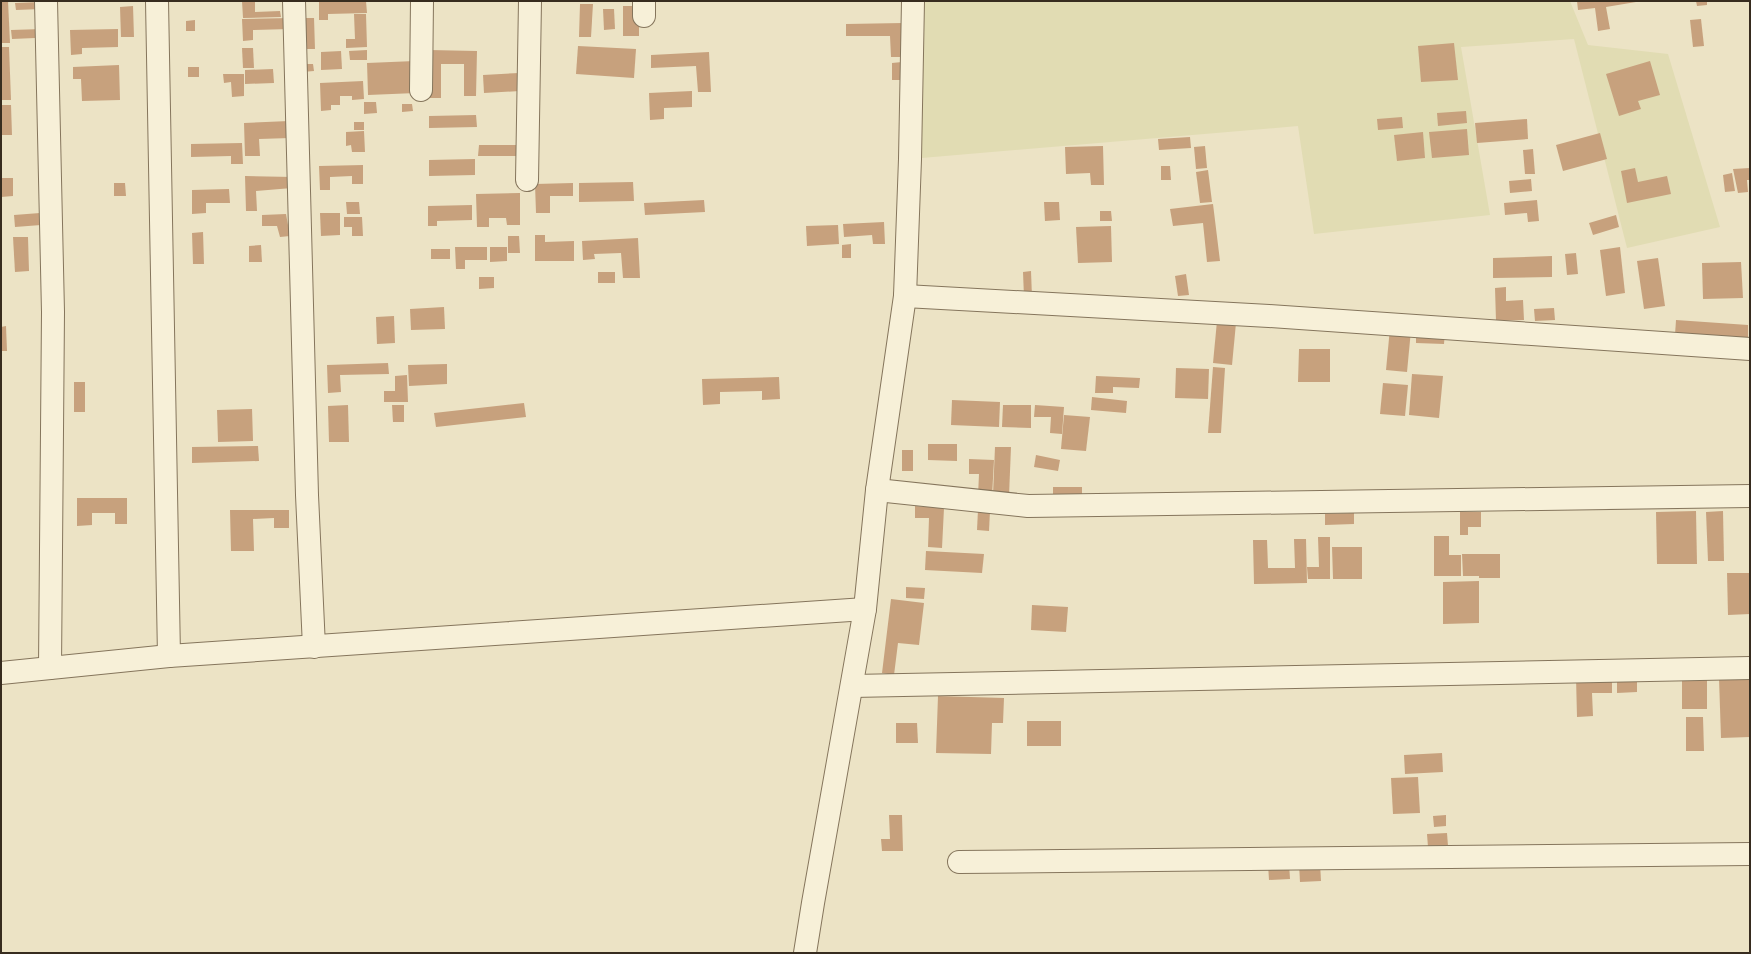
<svg xmlns="http://www.w3.org/2000/svg" width="1751" height="954" font-family="'Roboto Serif',serif">
<rect width="100%" height="100%" fill="#ece3c5"/>
<polygon fill="#e1dcb3" points="913,1 1570,1 1588,45 1668,54 1720,227 1627,248 1574,39 1461,47 1490,215 1314,234 1298,126 910,159"/>
<g fill="#c7a17d">
<polygon points="1,1 8,1 10,43 1,43"/>
<polygon points="242,1 255,1 255,12 280,11 281,17 243,18"/>
<polygon points="319,1 366,1 367,13 328,14 328,20 319,20"/>
<polygon points="1577,1 1636,1 1636,2 1606,7 1610,29 1598,31 1595,8 1578,10"/>
<polygon points="1696,1 1707,1 1707,5 1697,6"/>
<polygon points="41,2 41,9 16,10 15,3"/>
<polygon points="580,4 593,4 591,37 579,37"/>
<polygon points="133,6 134,37 121,37 120,7"/>
<rect x="623" y="6" width="16" height="30"/>
<polygon points="603,9 614,9 615,29 604,30"/>
<polygon points="354,14 366,14 367,47 346,48 346,39 355,39"/>
<polygon points="290,18 290,29 253,30 253,40 243,41 242,19"/>
<polygon points="301,18 314,18 315,49 302,49"/>
<polygon points="1701,19 1704,46 1693,47 1690,20"/>
<polygon points="195,20 195,31 186,31 186,21"/>
<polygon points="903,23 903,57 891,57 890,36 846,36 846,24"/>
<polygon points="42,29 43,47 35,47 35,38 12,39 11,30"/>
<polygon points="118,29 118,47 82,48 82,54 71,55 70,30"/>
<polygon points="1454,43 1458,80 1421,82 1418,46"/>
<polygon points="578,46 636,49 634,78 576,74"/>
<polygon points="1,47 9,47 11,100 1,100"/>
<polygon points="242,48 253,48 254,68 243,68"/>
<polygon points="367,50 367,60 350,60 349,51"/>
<polygon points="429,50 477,51 476,96 464,96 464,64 441,64 441,98 428,98"/>
<polygon points="341,51 342,69 321,70 321,52"/>
<polygon points="709,52 711,92 698,92 696,66 651,68 651,55"/>
<polygon points="415,61 416,93 368,95 367,63"/>
<polygon points="1650,61 1660,95 1638,101 1641,109 1619,116 1606,74"/>
<polygon points="902,62 902,80 892,80 892,63"/>
<polygon points="302,64 313,64 314,71 302,72"/>
<polygon points="119,65 120,100 82,101 81,79 73,79 73,67"/>
<rect x="188" y="67" width="11" height="10"/>
<polygon points="273,69 274,83 245,84 245,70"/>
<polygon points="519,73 520,91 484,93 483,75"/>
<polygon points="223,74 244,74 244,96 232,97 231,82 224,83"/>
<polygon points="363,81 364,99 352,100 352,96 340,96 340,105 331,105 331,110 321,111 320,83"/>
<polygon points="692,91 692,107 664,108 664,119 650,120 649,93"/>
<polygon points="364,102 376,102 377,113 364,114"/>
<polygon points="402,104 412,104 413,111 402,112"/>
<polygon points="1,105 11,105 12,135 1,135"/>
<polygon points="1466,111 1467,123 1438,126 1437,113"/>
<polygon points="476,115 477,127 429,128 429,116"/>
<polygon points="1402,117 1403,128 1378,130 1377,119"/>
<polygon points="1527,119 1528,139 1477,143 1475,123"/>
<polygon points="289,121 290,138 259,139 260,156 245,156 244,123"/>
<rect x="354" y="122" width="10" height="8"/>
<polygon points="1467,129 1469,155 1432,158 1429,132"/>
<polygon points="364,131 365,152 352,152 351,145 346,146 346,132"/>
<polygon points="1423,132 1425,158 1397,161 1394,135"/>
<polygon points="1600,133 1607,159 1563,171 1556,145"/>
<polygon points="1190,137 1191,148 1159,150 1158,139"/>
<polygon points="242,143 243,164 231,164 231,156 191,157 191,144"/>
<polygon points="479,145 519,145 520,156 478,156"/>
<polygon points="1103,146 1104,185 1091,185 1090,173 1066,174 1065,147"/>
<polygon points="1205,146 1207,168 1196,169 1194,147"/>
<polygon points="1533,149 1535,174 1525,174 1523,150"/>
<polygon points="475,159 475,175 429,176 429,160"/>
<polygon points="363,165 363,184 352,184 352,176 330,177 330,190 320,190 319,166"/>
<polygon points="1161,166 1170,166 1171,180 1161,180"/>
<polygon points="1635,168 1638,182 1667,176 1671,194 1627,203 1621,171"/>
<polygon points="1750,168 1750,180 1747,180 1748,192 1738,193 1733,169"/>
<polygon points="1208,170 1212,202 1200,203 1196,172"/>
<polygon points="1732,173 1735,191 1725,192 1723,175"/>
<polygon points="245,176 293,177 292,188 256,191 257,211 246,211"/>
<polygon points="1,178 13,178 13,196 1,197"/>
<polygon points="1531,179 1532,191 1510,193 1509,181"/>
<polygon points="633,182 634,201 579,202 579,183"/>
<polygon points="114,183 125,183 126,196 114,196"/>
<polygon points="573,183 573,196 550,196 550,213 536,213 535,184"/>
<polygon points="229,189 230,203 206,203 206,213 192,214 192,190"/>
<polygon points="520,193 520,225 507,225 506,218 489,218 489,227 477,227 476,194"/>
<polygon points="704,200 705,212 645,215 644,203"/>
<polygon points="1537,200 1539,221 1528,222 1527,213 1505,215 1504,203"/>
<polygon points="346,202 359,202 360,214 347,214"/>
<polygon points="1044,202 1059,202 1060,220 1045,221"/>
<polygon points="1213,204 1220,261 1207,262 1203,223 1173,226 1170,209"/>
<polygon points="472,205 472,220 437,221 437,226 428,226 428,206"/>
<polygon points="1100,211 1111,211 1112,221 1100,221"/>
<polygon points="40,213 41,225 15,227 14,215"/>
<polygon points="320,213 340,213 340,235 321,236"/>
<polygon points="286,214 290,236 280,237 277,226 262,226 262,215"/>
<polygon points="1616,215 1619,227 1593,235 1589,223"/>
<polygon points="344,217 362,217 363,236 352,236 352,227 344,227"/>
<polygon points="884,222 885,244 873,244 872,235 844,237 843,224"/>
<polygon points="838,225 839,244 807,246 806,226"/>
<polygon points="1111,226 1112,262 1078,263 1076,227"/>
<polygon points="203,232 204,264 193,264 192,233"/>
<polygon points="535,235 545,235 545,242 574,241 574,261 535,261"/>
<polygon points="508,236 519,236 520,253 508,253"/>
<polygon points="13,237 28,237 29,271 15,272"/>
<polygon points="638,238 640,278 623,278 621,253 594,254 595,259 583,260 582,241"/>
<polygon points="851,244 851,258 842,258 842,245"/>
<polygon points="261,245 262,262 249,262 249,246"/>
<polygon points="455,247 487,247 487,260 465,260 465,269 456,269"/>
<polygon points="490,247 507,247 507,261 490,262"/>
<polygon points="1620,247 1625,293 1606,296 1600,250"/>
<rect x="431" y="249" width="19" height="10"/>
<polygon points="1576,253 1578,274 1567,275 1565,254"/>
<polygon points="1552,256 1552,277 1493,278 1493,258"/>
<polygon points="1658,258 1665,306 1644,309 1637,261"/>
<polygon points="1741,262 1743,298 1703,299 1702,263"/>
<polygon points="1031,271 1032,297 1024,297 1023,272"/>
<rect x="598" y="272" width="17" height="11"/>
<polygon points="1186,274 1189,295 1178,296 1175,276"/>
<polygon points="479,277 494,277 494,288 479,289"/>
<polygon points="1506,287 1506,301 1523,300 1524,320 1496,321 1495,288"/>
<polygon points="444,307 445,329 411,330 410,309"/>
<polygon points="1554,308 1555,320 1535,321 1534,309"/>
<polygon points="394,316 395,343 377,344 376,317"/>
<polygon points="1676,320 1748,325 1748,340 1675,335"/>
<polygon points="1217,321 1236,323 1232,365 1213,363"/>
<polygon points="6,326 7,351 1,351 1,327"/>
<polygon points="1390,328 1411,330 1407,372 1386,370"/>
<polygon points="1416,330 1445,331 1444,344 1416,343"/>
<polygon points="1299,349 1330,349 1330,382 1298,382"/>
<polygon points="388,363 389,374 340,375 341,392 328,393 327,365"/>
<polygon points="447,364 447,384 409,386 408,365"/>
<polygon points="1213,367 1225,368 1221,433 1208,433"/>
<polygon points="1176,368 1209,369 1208,399 1175,398"/>
<polygon points="1412,374 1443,376 1439,418 1409,415"/>
<polygon points="407,375 408,402 384,402 384,391 395,391 395,376"/>
<polygon points="1096,376 1140,378 1139,388 1113,387 1113,393 1095,393"/>
<polygon points="779,377 780,399 762,400 762,391 720,392 720,404 703,405 702,379"/>
<rect x="74" y="382" width="11" height="30"/>
<polygon points="1383,383 1408,385 1405,416 1380,414"/>
<polygon points="1092,397 1127,401 1126,413 1091,410"/>
<polygon points="952,400 1000,402 999,427 951,425"/>
<polygon points="524,403 526,417 436,427 434,413"/>
<polygon points="348,405 349,442 329,442 328,406"/>
<polygon points="392,405 404,405 404,422 393,422"/>
<polygon points="1003,405 1031,405 1031,428 1002,427"/>
<polygon points="1035,405 1064,407 1062,434 1050,433 1051,417 1034,417"/>
<polygon points="252,409 253,441 218,442 217,410"/>
<polygon points="1064,415 1090,417 1086,451 1061,449"/>
<polygon points="928,444 957,444 957,461 928,460"/>
<polygon points="258,446 259,461 192,463 192,447"/>
<polygon points="995,447 1011,447 1009,496 993,495"/>
<rect x="902" y="450" width="11" height="21"/>
<polygon points="1036,455 1060,460 1058,471 1034,467"/>
<polygon points="969,459 994,460 992,496 978,496 979,474 969,474"/>
<rect x="1053" y="487" width="29" height="14"/>
<polygon points="77,498 127,498 127,524 115,524 115,513 92,513 92,525 77,526"/>
<polygon points="915,506 944,508 942,548 928,547 929,518 915,518"/>
<polygon points="230,510 289,510 289,528 274,528 274,518 253,519 254,551 231,551"/>
<polygon points="978,510 990,511 989,531 977,530"/>
<polygon points="1696,511 1697,564 1657,564 1656,512"/>
<polygon points="1723,511 1724,561 1708,561 1706,512"/>
<polygon points="1460,512 1481,512 1481,527 1468,527 1468,535 1460,535"/>
<polygon points="1354,513 1354,524 1325,525 1325,514"/>
<polygon points="1434,536 1449,536 1449,555 1461,555 1461,576 1434,576"/>
<polygon points="1318,537 1330,537 1330,579 1308,579 1307,567 1319,567"/>
<polygon points="1294,539 1306,539 1307,583 1254,584 1253,540 1267,540 1268,568 1295,568"/>
<polygon points="1332,547 1362,547 1362,579 1333,579"/>
<polygon points="926,551 984,554 982,573 925,570"/>
<polygon points="1462,554 1500,554 1500,578 1479,578 1479,576 1463,576"/>
<polygon points="1727,573 1750,573 1750,614 1728,615"/>
<polygon points="1479,581 1479,623 1443,624 1443,582"/>
<polygon points="906,587 925,588 924,599 906,598"/>
<polygon points="891,599 924,603 919,645 898,643 894,675 882,673"/>
<polygon points="1032,605 1068,607 1066,632 1031,630"/>
<rect x="1682" y="675" width="25" height="34"/>
<polygon points="1612,676 1612,693 1592,693 1593,716 1577,717 1576,677"/>
<polygon points="1617,677 1637,677 1637,692 1617,693"/>
<polygon points="1750,677 1750,737 1721,738 1719,678"/>
<polygon points="938,696 1004,698 1003,723 992,723 991,754 936,753"/>
<polygon points="1686,717 1703,717 1704,751 1686,751"/>
<rect x="1027" y="721" width="34" height="25"/>
<polygon points="896,723 917,723 918,743 896,743"/>
<polygon points="1442,753 1443,772 1405,774 1404,755"/>
<polygon points="1418,777 1420,813 1393,814 1391,778"/>
<polygon points="889,815 902,815 903,851 882,851 881,839 890,839"/>
<polygon points="1446,815 1446,826 1434,827 1433,816"/>
<polygon points="1447,833 1448,846 1428,847 1427,834"/>
<polygon points="1320,863 1321,881 1300,882 1299,864"/>
<polygon points="1268,864 1289,864 1290,879 1269,880"/>
</g>
<g fill="none" stroke-linecap="round" stroke-linejoin="round">
<g stroke="#85755c" stroke-width="24">
<g id="street">
<polyline points="46,1 53,312 50,668"/>
<polyline points="157,1 169,656"/>
<polyline points="294,1 307,495 314,647"/>
<polyline points="644,16 644,1"/>
<polyline points="421,90 422,1"/>
<polyline points="527,180 530,1"/>
<polyline points="905,296 1269,316 1750,349"/>
<polyline points="877,490 1028,506 1750,496"/>
<polyline points="1,673 169,656 865,609"/>
<polyline points="852,686 1750,668"/>
<polyline points="959,862 1750,854"/>
<polyline points="805,953 813,903 865,609 877,490 905,296 910,159 913,1"/>
</g>
</g>
<use href="#street" stroke="#f7f0d8" stroke-width="22"/>
</g>
<rect width="1751" height="954" fill="none" stroke="#372c1f" stroke-width="4"/>
</svg>
